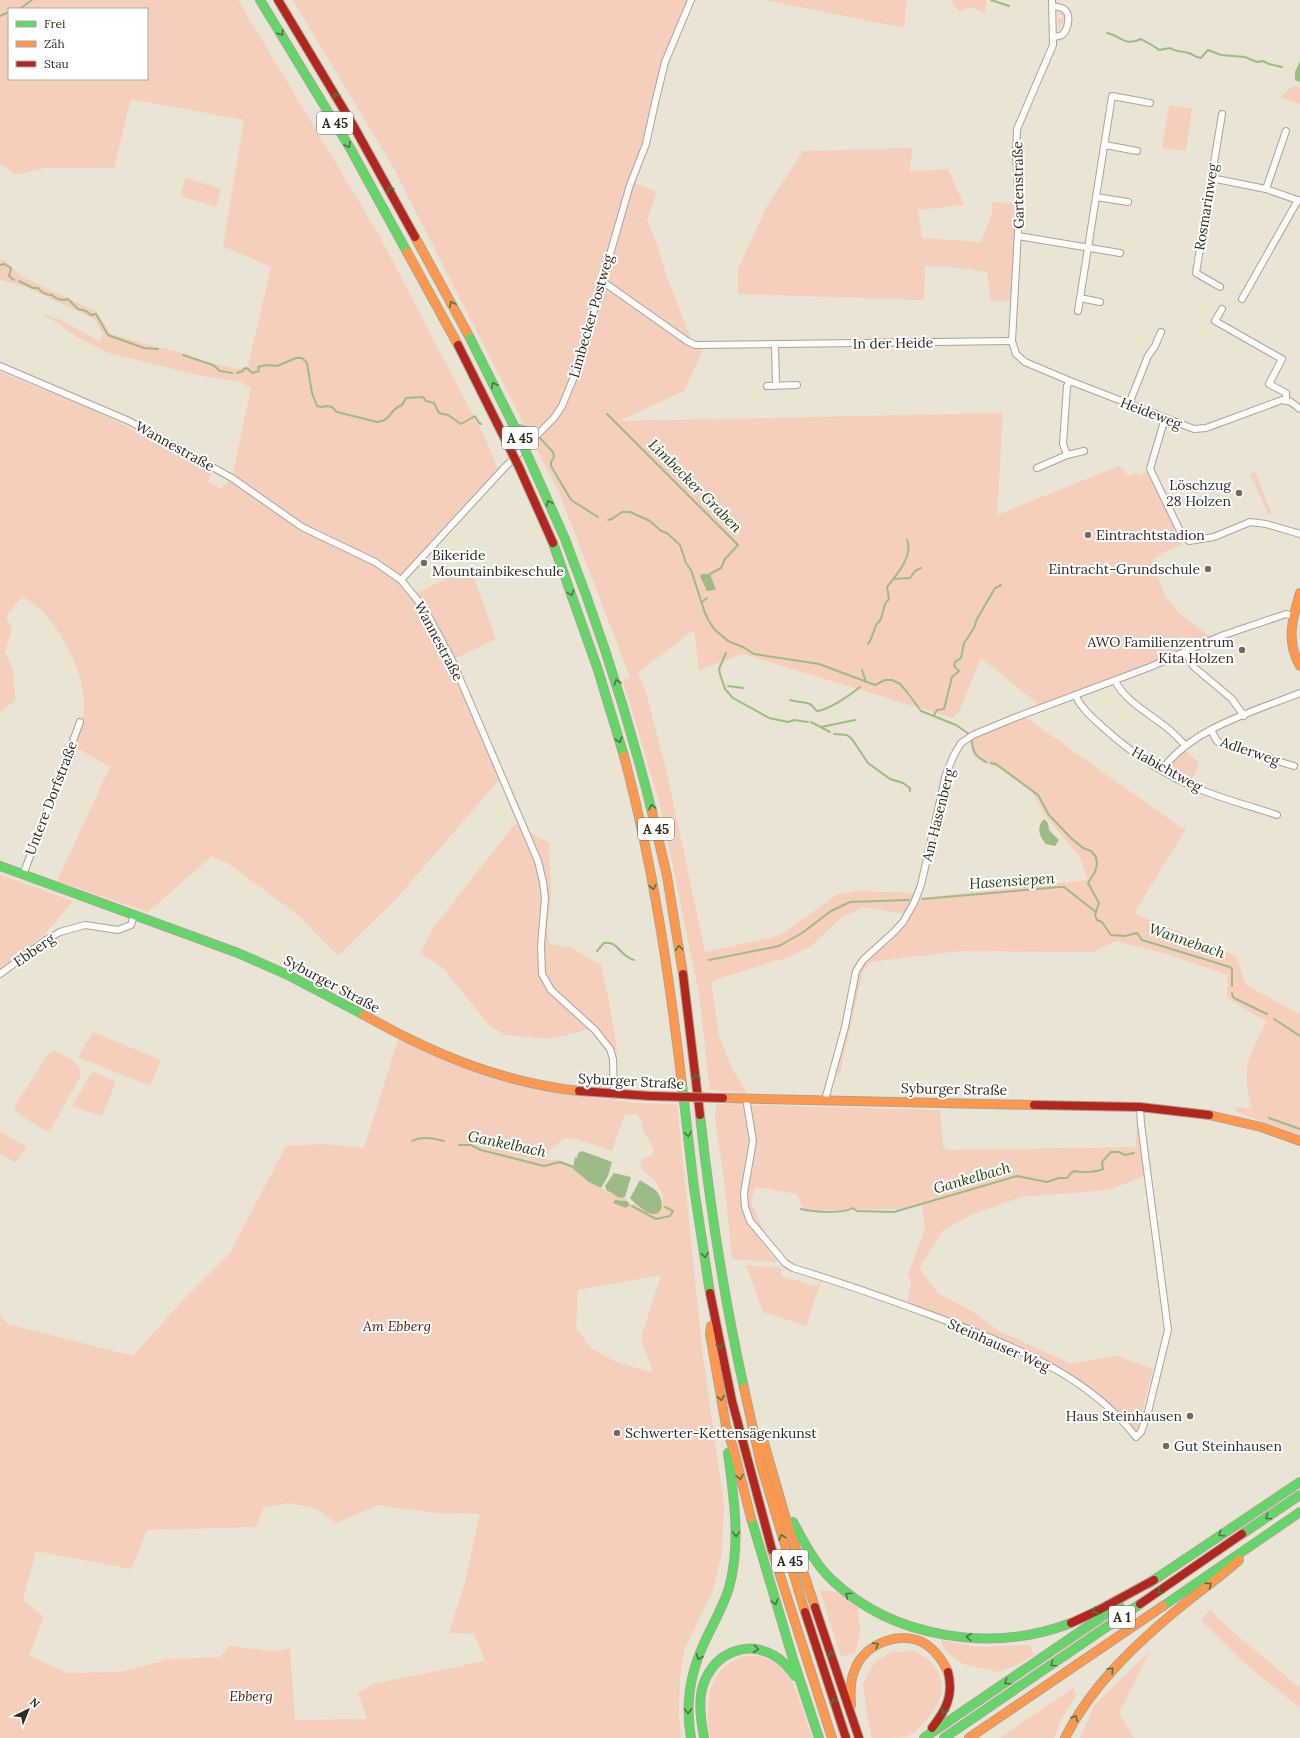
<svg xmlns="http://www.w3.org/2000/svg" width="1300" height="1738" font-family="Lora,serif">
<rect width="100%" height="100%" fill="#eae4d4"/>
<g fill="#f6cebc" fill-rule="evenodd">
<path d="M0,0h238l141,235 108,207 12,30 -98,108 8,10 10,2 51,-25 26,72 -44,21 52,114 -107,124 -59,58 -39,-40 -70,-52 -17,-8 -64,56 -91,-31 53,-114 -35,-20c2,-11 6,-22 8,-32 6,-34 -18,-79 -40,-103 -5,-6 -13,-10 -20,-15l-17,19 6,13 -7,23 8,18 2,30 -15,12v-340l91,37 57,28 17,11 47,23 -4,11 13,7 11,-11 19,-90 -12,-7 -37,-5 -93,-23 -31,-15 -20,-15 -18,-10 21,7 38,21 4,-7 -9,-15 -68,-32 -26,-7v-20h5l17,17 75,35 14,22 42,12 31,7 23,9 30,7 11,-3 23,-99 -48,-21 21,-126 -113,-21 -17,69h-70l-27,7 -17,-11zM9,9h138v70h-138z"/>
<path d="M293,0h396l-27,60 -19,84 -15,36 29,12 -10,28 9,22 11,35 28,72h8l-19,42 -65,30 384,-8 -6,102 122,-49 10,10 7,-3 2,3 9,-5 35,74 -16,6 -14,10 14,36 13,16 31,23 -62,28 -115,44 -8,9 157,111 4,1 -52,84 102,43 10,29 54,29v122l-63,-24 -3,-5 18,2c-11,-41 -5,-51 15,-87l-40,-24 1,-23 -58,-20 -54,-14 -23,11 -133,-1 -89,11 -8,9 -23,102 -12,3 12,-42 13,-66 8,-13 9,-6 16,-3 20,-22 16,-26 166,-18 -9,-24 -34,-41 -13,-23 -35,-25 -11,-3 -13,-8 -3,-16 52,-22 8,-11 8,-3 -57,-46 -22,53 -6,7 -210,-64 -44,16 -5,-40 -56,42 8,20 22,86 37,174 65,-14 14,-5 54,-39 25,-3 51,2 -10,21 -40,-7 -22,10 -32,30 -21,10 -78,24 8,54 12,32 16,26 -37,-3 -11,-96 -37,-182 -39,-132 7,-3 -70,-182 -168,-330z"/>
<polygon points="764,0 907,0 904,28"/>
<polygon points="950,0 986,0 985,13 970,7 959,11"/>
<polygon points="1059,13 1063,13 1065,17 1063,24 1061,24 1059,29 1061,30 1059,30 1058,29 1058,18 1062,18 1062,15 1058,15"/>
<polygon points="1293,86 1300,87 1300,104 1280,97"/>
<polygon points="1169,105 1192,109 1186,151 1162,148"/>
<polygon points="913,148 909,171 948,169 964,205 918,210 922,238 981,242 992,213 992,202 1015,203 1015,235 1011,302 991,301 987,272 952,267 925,266 924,300 738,294 738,269 766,208 803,151"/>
<polygon points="186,178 221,189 216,207 180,196"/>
<polygon points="1255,472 1270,510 1271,514 1269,515 1250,474"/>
<path d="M1185,750l14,13 -7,18 -20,-11c-1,-10 6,-14 13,-20z"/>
<polygon points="515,824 549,843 551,896 547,930 550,944 572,948 601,965 609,1001 618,1054 592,1023 587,1030 549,1039 504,1035 489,1025 442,967 420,953 434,927"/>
<polygon points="0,875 73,901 44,935 0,970"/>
<polygon points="93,1032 161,1060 150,1086 78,1057"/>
<path d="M399,1037l71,30 108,27 56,9 43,1 26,253 21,148 -2,48 -9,37 -29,61 -4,25 -1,41 2,21h-681v-424l7,10 126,32 50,-56 47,-47 56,-107 39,-2 39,4zM636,1114l5,4 2,12 11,20 -3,7h-7l-4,6 3,8c13,7 29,29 14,42l-14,-4 -7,-6 -10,5 -13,-5 2,-3 12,1 -2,-4c-9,3 -44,-20 -52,-28v-4l-15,-5h-11l1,-8 15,-13 9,-1 40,13 12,-35zM661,1275l-20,63 12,35 -37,-11 -26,-15 -14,-19 2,-38zM290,1503l26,6 20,14 42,-18 57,8 45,1 -16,72 -15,47 25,1 13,31h-1l-2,-4 -111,23 -15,9 9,26 -72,1 -5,-71 -18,2 -43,-5 -9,11 -50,2 -50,13 -53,1 -38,-18 15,-38 -21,-17 13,-49 95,18 16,-39 109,-3 8,-20z"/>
<path d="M54,1051c11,4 29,11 26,26l-28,50 -4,4 -4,-1 -28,-18 -1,-6 33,-52z"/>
<polygon points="95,1072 116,1082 102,1116 72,1106 91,1073"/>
<polygon points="716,1104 940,1110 943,1147 948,1150 1136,1147 1137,1125 1140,1136 1144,1176 1109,1190 1022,1197 975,1213 943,1230 919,1268 938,1293 970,1310 999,1331 1072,1364 1116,1356 1153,1369 1137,1431 1087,1385 1055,1366 1013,1345 907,1303 911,1281 908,1274 925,1230 922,1205 900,1209 803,1210 797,1194 755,1187 751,1202 768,1240 762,1242 777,1262 737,1260 732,1258 724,1179 715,1119"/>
<polygon points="0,1131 26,1147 16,1163 0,1153"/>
<polygon points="746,1265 780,1268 782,1269 780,1276 817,1286 821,1281 806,1326 763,1312"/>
<polygon points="820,1590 836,1592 858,1608 860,1632 855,1653 841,1657"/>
<polygon points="1210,1610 1232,1631 1300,1688 1300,1708 1243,1662 1201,1620"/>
<polygon points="941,1640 977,1647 1030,1645 1034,1655 1017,1665 998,1672 963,1664 945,1651"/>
<path d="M914,1651c5,3 12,6 16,10 19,20 13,42 -5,60 -5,6 -12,13 -19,16 -6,1 -26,1 -34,1l-5,-23 -4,-31 12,-22 17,-10z"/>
<polygon points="1150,1651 1119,1714 1134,1738 1080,1738 1094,1706"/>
<path d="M746,1656c47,-4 54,48 66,82h-102c-2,-9 -2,-19 -2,-28 1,-28 10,-46 38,-54z"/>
<polygon points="1073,1688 1077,1695 1061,1719 1054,1738 1000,1738"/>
</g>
<g fill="#9dbc85">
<polygon points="1300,61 1300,82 1295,80 1295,72"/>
<polygon points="702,574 710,574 716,590 707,591 700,576"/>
<path d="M1044,819l4,4 1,7 10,10 -4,6 -9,-2c-7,-8 -10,-17 -2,-25z"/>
<polygon points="582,1151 612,1162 608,1176 601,1188 589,1182 573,1169 575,1157 577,1158 578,1153"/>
<path d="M614,1173l17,4 -6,20c-9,3 -11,-5 -18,-6l-2,-5z"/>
<path d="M640,1180c5,4 15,8 18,13 3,5 5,11 3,16 -6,14 -25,-5 -31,-11z"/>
<polygon points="615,1200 627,1201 630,1205 626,1208 613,1203"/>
</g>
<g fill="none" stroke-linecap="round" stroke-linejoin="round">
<g stroke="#9dbc85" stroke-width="2">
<polyline points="991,0 1009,6"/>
<polyline points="14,9 21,8 32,0"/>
<polyline points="0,16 9,12"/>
<path d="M1107,33c15,3 17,14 34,6 6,4 12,6 18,11l11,-2c6,4 12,3 19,5 5,2 7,5 12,5l7,-8 13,5 24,2 12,5 6,-1 6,3 13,3"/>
<polyline points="0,265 4,264 11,268 9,276 14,280"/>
<path d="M19,281l14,7h5c4,5 8,7 14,7 3,4 10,6 16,4l10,10 8,2 5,4 5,-1 12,21 36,13 14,1"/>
<polyline points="183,355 213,365 220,371 232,373"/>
<path d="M237,373l6,-2 2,-3 3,1 4,4 7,-2 -1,-4 8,-2 11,1 19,-8h6l5,5 5,30 5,13 5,1 5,-1 5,1 5,5 40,10c15,-1 12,-13 25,-17l4,-7 17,-1 3,4 8,2 5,10 9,2 13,9 14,-8 4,7 2,1"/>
<polyline points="607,414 738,545 725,559 721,568 710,574"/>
<path d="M518,425c13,0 26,18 35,27l1,5 -3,5v4l20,34 27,17"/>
<polyline points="608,520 612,519 622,512 630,512 650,521 661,531 667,533 680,545 686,563 691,570 705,613 709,621 714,629 728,641 743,647 754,654 819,664 875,685 885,680 892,680 900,684 907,692 921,711 956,725 969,734"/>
<polyline points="894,579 910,578 915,571 921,568"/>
<polyline points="702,602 707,598"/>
<path d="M868,644l3,-5 5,-14 5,-6 4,-15 4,-5 -2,-12c9,-11 27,-32 20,-47"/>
<polyline points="726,653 719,669 720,674 725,689 733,698 769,718 788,722 794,720 808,722"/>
<polyline points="862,670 866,682"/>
<polyline points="728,686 743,688"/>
<path d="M790,700c6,2 17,2 20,4 2,1 4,5 7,7 12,-1 33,-16 43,-24"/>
<polyline points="934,715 937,710 944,709 952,677 959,671 954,666 955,662 961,658 964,643 974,628 977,619 995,588 1001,585"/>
<polyline points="811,722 830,732"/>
<polyline points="821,727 855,720"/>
<polyline points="834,734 847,735 852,739 868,763 890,779 903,783 910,788 910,791"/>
<path d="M972,739c0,12 3,17 14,23"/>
<polyline points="991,763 996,764 1038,795 1049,815 1071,838 1083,848 1091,851 1096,857 1097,864 1095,872 1088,883 1099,903 1095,915 1097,920 1102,922 1111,935 1125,936 1137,933 1142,940 1230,967 1232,969 1232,986"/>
<polyline points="922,899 1060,887 1064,887 1096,912"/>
<path d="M597,951l7,-8c15,-2 14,12 30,17"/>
<polyline points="709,960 779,946 802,933 831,911 850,902 909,900"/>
<polyline points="1232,993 1233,997 1236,999 1267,1014"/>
<polyline points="1274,1019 1300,1036"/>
<polyline points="1269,1118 1300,1129"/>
<path d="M412,1141c9,-5 22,-3 32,0"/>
<polyline points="459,1145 471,1145 481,1150 544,1166 560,1162 573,1167"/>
<polyline points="632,1206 656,1219 670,1216 673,1211 665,1207"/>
<path d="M801,1209c13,3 42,5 52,-1l4,3 37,1 123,-36 30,6 12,-4h8l4,-5 4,-2c7,2 22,1 28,-2l-1,-7 9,-10h8l6,3 9,-2"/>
</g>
<g stroke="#a9a498" stroke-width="8">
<g id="street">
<polyline points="1052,0 1053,45 1017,129 1016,153 1019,213 1012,341 1016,354 1025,362 1070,381 1194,429 1206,428 1282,400 1291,402 1300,409"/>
<path d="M1053,6c4,1 9,1 12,4 6,5 3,19 -2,24 -3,3 -6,2 -10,3"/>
<polyline points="1105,145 1137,151"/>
<polyline points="1211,178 1266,189 1300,201"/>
<polyline points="1266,189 1286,131"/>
<polyline points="1096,197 1128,202"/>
<polyline points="1018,236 1120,253"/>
<polyline points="602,281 687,341 695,345 1012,341"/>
<polyline points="1220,287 1196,273 1222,114"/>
<polyline points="1080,298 1100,302"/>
<polyline points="1242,299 1298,200"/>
<polyline points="1222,309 1215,321 1282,359 1269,384 1286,393 1286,400"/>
<polyline points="1078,311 1112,96 1150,103"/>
<polyline points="775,344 776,385"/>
<polyline points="0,366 129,421 232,478 302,527 375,562 401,580 424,608 451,658 538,861 543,882 545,898 541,945 542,974 551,990 595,1030 610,1049 613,1059 614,1095"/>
<polyline points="767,386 797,385"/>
<polyline points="1129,404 1148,356 1155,346 1161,332"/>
<polyline points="1165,418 1150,469 1181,533 1189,541 1214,537 1250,522 1266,524 1300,534"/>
<polyline points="1067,455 1063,444 1067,386 1070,381"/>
<polyline points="1037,468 1067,455 1084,451"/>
<polyline points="401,580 505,467 554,418 562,406 576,372 630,185 646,144 655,103 665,62 691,0"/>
<polyline points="1185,652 1194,667 1232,699 1244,716"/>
<path d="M1115,681c10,19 30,30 47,43 9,6 16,14 23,21"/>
<path d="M1075,695c7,15 19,24 30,34 24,22 53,41 82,55 28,13 60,21 90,31"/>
<polyline points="1211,730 1217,741 1221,744 1294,766"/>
<path d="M1162,770c28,-41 93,-59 138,-77"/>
<polyline points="23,875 80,722"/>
<polyline points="0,974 46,940 60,932 85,925 118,930 131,925 134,915"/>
<path d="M746,1098l7,43 -9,52 1,14 5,14 11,13 24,29 8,5c47,14 92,30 138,47 74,28 155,57 205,122l5,-5 7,-20 20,-82 -27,-206 -1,-17"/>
<polyline points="825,1100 845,1027 856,971 863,960 895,931 903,922 914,903 921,885 946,774 954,755 961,743 973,735 1014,718 1150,667 1221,636 1286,614 1293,616"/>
</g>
</g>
<g stroke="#a9a498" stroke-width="10">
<g id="fast">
<polyline points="260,0 350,148 407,252"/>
<path d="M565,539c35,90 64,180 87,273"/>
<polyline points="553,543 598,670 624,756"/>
<polyline points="0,866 238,953 290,976 364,1015"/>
<polyline points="682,1084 694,1188 710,1293"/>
<path d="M700,1115c10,92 24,183 44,273"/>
<polyline points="751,1518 793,1659 819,1738"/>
<path d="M793,1522c11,20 22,42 39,58 62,59 161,73 239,43"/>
<polyline points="1242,1534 1300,1495"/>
<polyline points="1148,1584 1300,1482"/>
<polyline points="1163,1606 1300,1512"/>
<path d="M691,1738c-6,-35 -1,-65 14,-97 8,-17 18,-34 24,-53 12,-44 5,-90 -1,-135"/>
<path d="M704,1738c-3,-18 -7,-40 1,-58 12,-27 41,-40 68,-25 10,5 16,13 22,21"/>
<polyline points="924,1738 1119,1605"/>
<polyline points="944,1738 1140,1604"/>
</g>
</g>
<g stroke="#a9a498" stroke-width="10">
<g id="slow">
<polyline points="415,237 470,338"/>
<polyline points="407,252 458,345"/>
<path d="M1300,593c-8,26 -14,49 0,73"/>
<path d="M624,756c29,108 45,218 58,328"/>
<polyline points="652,812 667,876 683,974"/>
<path d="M364,1015c69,39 136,67 215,76"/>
<polyline points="723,1098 1034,1105"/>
<polyline points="1209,1115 1261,1127 1300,1141"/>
<polyline points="711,1326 710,1334 726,1426 734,1451 751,1518"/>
<polyline points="744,1388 761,1465 805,1612"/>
<polyline points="762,1436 786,1519 815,1607"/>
<polyline points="772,1550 832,1738"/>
<path d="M851,1705c-1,-12 -1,-25 4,-36 11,-27 48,-40 72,-24 10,7 16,16 21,27"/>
<polyline points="969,1738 1163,1606"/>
<path d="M1065,1738c27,-54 73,-96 119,-134 18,-15 38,-28 55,-44"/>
</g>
</g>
<g stroke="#a9a498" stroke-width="10">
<g id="jam">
<polyline points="278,0 353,125 415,237"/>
<polyline points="683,974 700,1115"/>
<polyline points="579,1091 650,1096"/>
<polyline points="1034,1105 1140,1107 1209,1115"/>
<polyline points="710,1293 732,1401 772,1550"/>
<polyline points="1140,1604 1242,1534"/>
<polyline points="815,1607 859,1738"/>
<polyline points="805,1612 846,1738"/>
<polyline points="1071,1623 1099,1610 1154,1580"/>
<path d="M932,1728c14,-18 22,-33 16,-56"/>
</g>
</g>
<use href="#street" stroke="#fcfbf9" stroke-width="6"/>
<use href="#fast" stroke="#63d668" stroke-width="8"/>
<use href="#slow" stroke="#ff974d" stroke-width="8"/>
<use href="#jam" stroke="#b3261e" stroke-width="8"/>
<g stroke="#a9a498" stroke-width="10" stroke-linecap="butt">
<polyline id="fast-bridge" points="470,338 518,434 565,539"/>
</g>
<g stroke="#a9a498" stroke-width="10" stroke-linecap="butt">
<g id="jam-bridge">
<polyline points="458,345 519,467 553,543"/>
<polyline points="650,1096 723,1098"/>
</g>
</g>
<use href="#fast-bridge" stroke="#63d668" stroke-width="8"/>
<use href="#jam-bridge" stroke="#b3261e" stroke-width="8"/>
</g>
<defs><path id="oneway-chevron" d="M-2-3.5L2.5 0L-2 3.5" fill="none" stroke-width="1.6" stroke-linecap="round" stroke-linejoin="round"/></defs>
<g stroke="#477840">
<use href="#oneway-chevron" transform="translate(281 33) rotate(58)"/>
<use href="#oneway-chevron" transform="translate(336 96) rotate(-120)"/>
<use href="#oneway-chevron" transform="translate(348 145) rotate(60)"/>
<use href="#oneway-chevron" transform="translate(390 189) rotate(-120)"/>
<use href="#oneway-chevron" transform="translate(452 304) rotate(-118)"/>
<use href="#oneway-chevron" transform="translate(494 385) rotate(-117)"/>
<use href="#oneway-chevron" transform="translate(549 503) rotate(-114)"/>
<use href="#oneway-chevron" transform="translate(571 593) rotate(70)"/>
<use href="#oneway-chevron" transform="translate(617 682) rotate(-108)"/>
<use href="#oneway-chevron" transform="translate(619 740) rotate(74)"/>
<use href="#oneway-chevron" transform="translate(652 807) rotate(-102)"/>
<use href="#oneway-chevron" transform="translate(653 887) rotate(79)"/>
<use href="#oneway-chevron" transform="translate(679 948) rotate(-98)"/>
<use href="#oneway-chevron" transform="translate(696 1077) rotate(-97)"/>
<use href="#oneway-chevron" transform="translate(688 1134) rotate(83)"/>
<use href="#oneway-chevron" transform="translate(705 1255) rotate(81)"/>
<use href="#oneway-chevron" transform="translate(720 1346) rotate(80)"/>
<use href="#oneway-chevron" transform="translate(721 1398) rotate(79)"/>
<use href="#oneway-chevron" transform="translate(740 1477) rotate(77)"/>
<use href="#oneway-chevron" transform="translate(1268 1517) rotate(146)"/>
<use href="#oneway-chevron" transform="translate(736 1534) rotate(90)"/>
<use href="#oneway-chevron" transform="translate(1221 1534) rotate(146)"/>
<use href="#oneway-chevron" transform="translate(782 1537) rotate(-106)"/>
<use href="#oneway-chevron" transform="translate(1209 1585) rotate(-37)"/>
<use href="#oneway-chevron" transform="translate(1160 1591) rotate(146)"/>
<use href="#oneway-chevron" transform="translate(848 1595) rotate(-141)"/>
<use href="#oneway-chevron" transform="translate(775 1602) rotate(73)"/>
<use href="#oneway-chevron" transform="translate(1095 1611) rotate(153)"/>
<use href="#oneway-chevron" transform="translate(969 1637) rotate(-175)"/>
<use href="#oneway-chevron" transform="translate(876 1645) rotate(-32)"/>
<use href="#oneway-chevron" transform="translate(756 1649) rotate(7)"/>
<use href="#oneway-chevron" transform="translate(831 1654) rotate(-108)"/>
<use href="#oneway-chevron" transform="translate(699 1657) rotate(113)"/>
<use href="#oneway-chevron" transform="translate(1053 1664) rotate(146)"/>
<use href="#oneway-chevron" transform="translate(1111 1670) rotate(-46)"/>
<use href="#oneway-chevron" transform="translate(1007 1682) rotate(146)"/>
<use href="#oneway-chevron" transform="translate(834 1701) rotate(-108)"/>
<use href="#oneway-chevron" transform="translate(688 1711) rotate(89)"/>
<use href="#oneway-chevron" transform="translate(944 1711) rotate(117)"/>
<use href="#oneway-chevron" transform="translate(1075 1718) rotate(-61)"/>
</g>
<g fill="#716c5f" stroke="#fff" stroke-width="1.5">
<circle cx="1239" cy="493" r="4"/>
<circle cx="1088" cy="535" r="4"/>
<circle cx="424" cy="563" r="4"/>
<circle cx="1208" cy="569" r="4"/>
<circle cx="1242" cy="650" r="4"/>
<circle cx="1190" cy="1416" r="4"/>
<circle cx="617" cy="1433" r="4"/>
<circle cx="1166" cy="1446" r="4"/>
</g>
<g text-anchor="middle" stroke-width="4" stroke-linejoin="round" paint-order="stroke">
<g fill="#fff" stroke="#6e6b63" stroke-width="1">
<rect x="317" y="112" width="36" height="22" rx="3"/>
<rect x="502" y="427" width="36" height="22" rx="3"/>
<rect x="638" y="818" width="36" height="22" rx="3"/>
<rect x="772" y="1550" width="36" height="22" rx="3"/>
<rect x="1109" y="1606" width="26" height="22" rx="3"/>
</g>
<g font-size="13" font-weight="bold" fill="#302b20">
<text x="335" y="128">A 45</text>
<text x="520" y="443">A 45</text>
<text x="656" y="834">A 45</text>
<text x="790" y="1566">A 45</text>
<text x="1122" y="1622">A 1</text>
</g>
<g font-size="14" fill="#302b20" stroke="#fff">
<text transform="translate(1018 185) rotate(-91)" y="5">Gartenstraße</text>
<text transform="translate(1206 207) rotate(-81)" y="5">Rosmarinweg</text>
<text transform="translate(591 316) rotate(-74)" y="5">Limbecker Postweg</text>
<text transform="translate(893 343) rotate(-1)" y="5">In der Heide</text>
<text transform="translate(1151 413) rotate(21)" y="5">Heideweg</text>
<text transform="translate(175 446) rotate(29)" y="5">Wannestraße</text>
<text transform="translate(439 641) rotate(62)" y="5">Wannestraße</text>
<text transform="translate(1250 751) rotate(19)" y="5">Adlerweg</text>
<text transform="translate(1167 769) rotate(29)" y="5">Habichtweg</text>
<text transform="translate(51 798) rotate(-69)" y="5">Untere Dorfstraße</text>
<text transform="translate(938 815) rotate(-76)" y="5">Am Hasenberg</text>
<text transform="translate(34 950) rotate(-35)" y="5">Ebberg</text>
<text transform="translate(332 984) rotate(28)" y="5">Syburger Straße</text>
<text transform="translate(631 1081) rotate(3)" y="5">Syburger Straße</text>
<text transform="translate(954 1089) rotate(1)" y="5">Syburger Straße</text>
<text transform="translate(999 1345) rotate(24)" y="5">Steinhauser Weg</text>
</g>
<g font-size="14" fill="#302b20" stroke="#fff" text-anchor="end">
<text x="1231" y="490">Löschzug<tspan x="1231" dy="16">28 Holzen</tspan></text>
<text x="1096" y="540" text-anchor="start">Eintrachtstadion</text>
<text x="432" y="560" text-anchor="start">Bikeride<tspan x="432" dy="16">Mountainbikeschule</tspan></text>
<text x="1200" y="574">Eintracht-Grundschule</text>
<text x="1234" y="647">AWO Familienzentrum<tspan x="1234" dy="16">Kita Holzen</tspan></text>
<text x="1182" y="1421">Haus Steinhausen</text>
<text x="625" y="1438" text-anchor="start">Schwerter-Kettensägenkunst</text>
<text x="1174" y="1451" text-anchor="start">Gut Steinhausen</text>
</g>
<g font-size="14" font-style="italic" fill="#4e1808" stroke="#fff">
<text x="397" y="1331">Am Ebberg</text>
<text x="251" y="1701">Ebberg</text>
</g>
<g font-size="15" font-style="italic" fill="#264512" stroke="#fff">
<text transform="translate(695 486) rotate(45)" y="5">Limbecker Graben</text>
<text transform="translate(1012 881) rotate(-4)" y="5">Hasensiepen</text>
<text transform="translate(1187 941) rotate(19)" y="5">Wannebach</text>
<text transform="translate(507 1144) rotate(12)" y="5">Gankelbach</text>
<text transform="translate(972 1178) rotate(-16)" y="5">Gankelbach</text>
</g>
</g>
<rect x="8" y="8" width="140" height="72" fill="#ffffff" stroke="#acaaa6"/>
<rect x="16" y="21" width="20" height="6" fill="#63d668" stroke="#acaaa6"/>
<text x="44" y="28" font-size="12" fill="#302b20">Frei</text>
<rect x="16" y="41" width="20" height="6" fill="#ff974d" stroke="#acaaa6"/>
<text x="44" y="48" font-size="12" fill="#302b20">Zäh</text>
<rect x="16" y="61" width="20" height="6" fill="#b3261e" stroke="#acaaa6"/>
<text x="44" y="68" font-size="12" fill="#302b20">Stau</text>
<g transform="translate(28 1710) rotate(43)" stroke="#ffffff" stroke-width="3" paint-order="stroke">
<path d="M0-3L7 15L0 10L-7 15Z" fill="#302b20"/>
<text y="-6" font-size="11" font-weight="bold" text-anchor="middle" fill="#302b20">N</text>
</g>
</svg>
